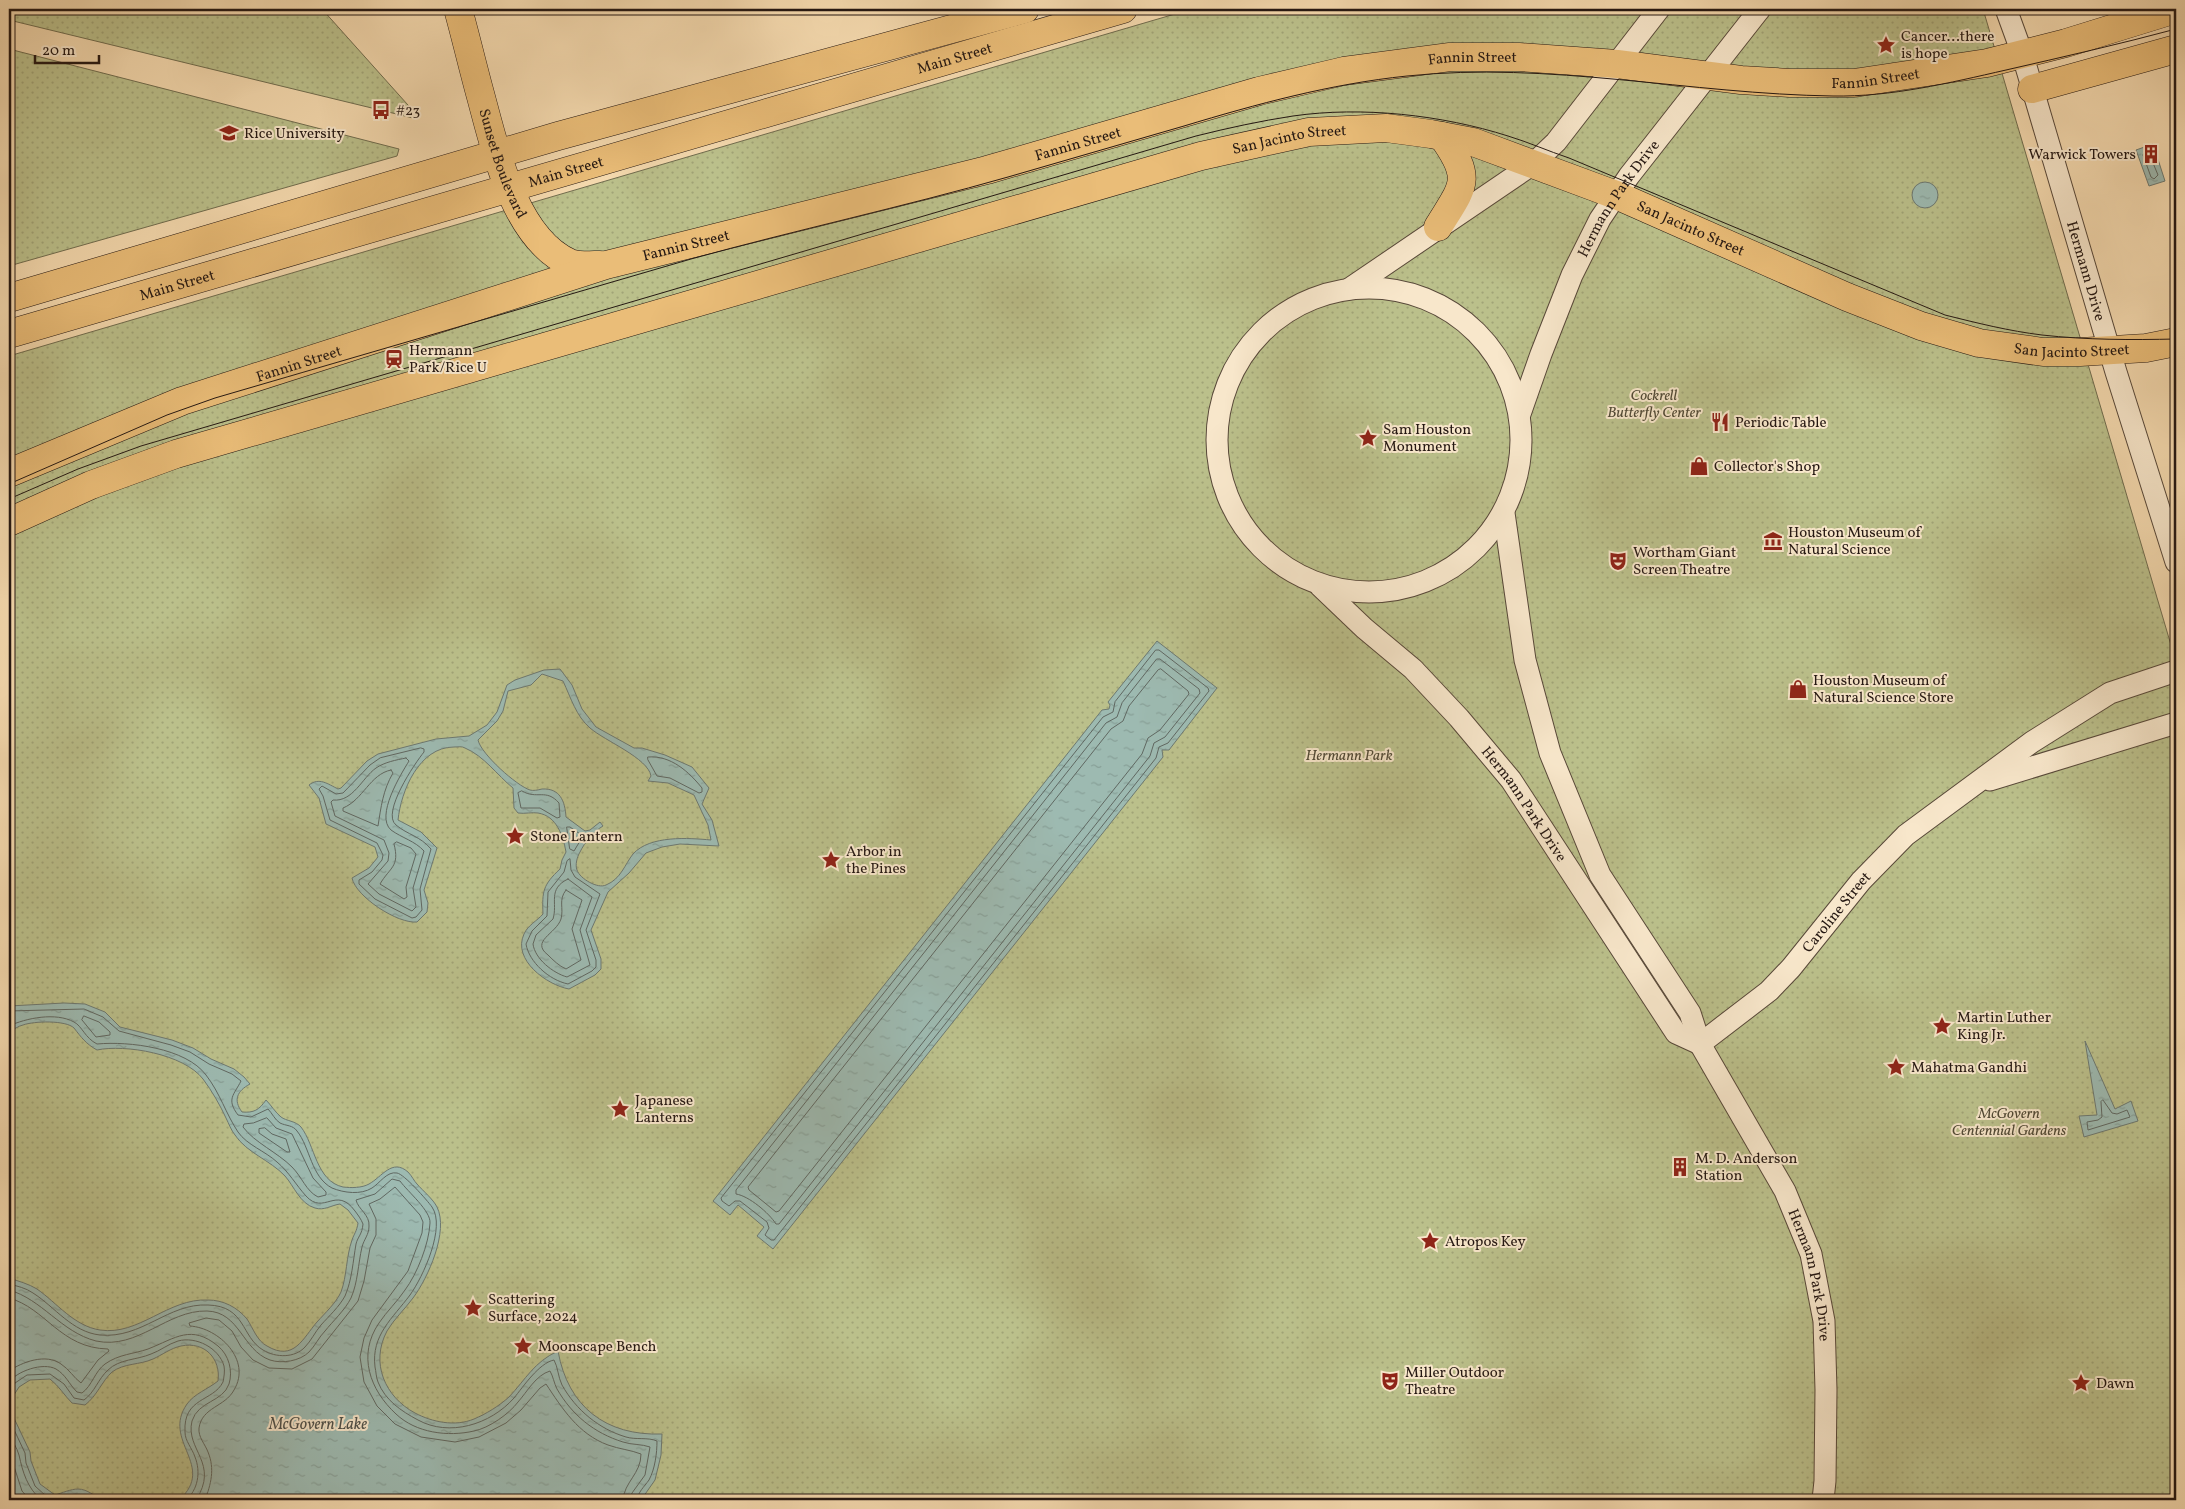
<svg xmlns="http://www.w3.org/2000/svg" width="2185" height="1509" font-family="Vollkorn,serif">
<defs>
<pattern id="park-dots" width="8" height="8" patternUnits="userSpaceOnUse" patternTransform="scale(1.25)"><rect width="8" height="8" fill="#bbc08b"/><path d="M2 2h.1M6 6h.1" fill="none" stroke="#a1a477" stroke-width="1.8" stroke-linecap="round"/></pattern>
<pattern id="water-ripples" width="26" height="14" patternUnits="userSpaceOnUse" patternTransform="scale(1.25)"><rect width="26" height="14" fill="#9dbab1"/><path d="M2 4q2-2 4 0t4 0M15 11q2-2 4 0t4 0" fill="none" stroke="#879f97"/></pattern>
</defs>
<rect width="100%" height="100%" fill="#f5daaf"/>
<filter id="stains"><feTurbulence type="fractalNoise" baseFrequency=".004" numOctaves="4"/><feColorMatrix values="0 0 0 0 .2 0 0 0 0 .09 0 0 0 0 .02 0 0 0 .5 -.17"/></filter>
<radialGradient id="worn" r=".72"><stop offset=".6" stop-color="#630" stop-opacity="0"/><stop offset="1" stop-color="#630" stop-opacity=".3"/></radialGradient>
<g fill="url(#park-dots)" stroke="#706c4e">
<polygon points="9,9 322,9 416,114 413,118 9,20"/>
<polygon points="1192,9 1983,9 2176,662 2176,1500 9,1500 9,356"/>
<polygon points="9,49 399,149 397,156 9,266"/>
</g>
<g fill="url(#water-ripples)" stroke="#6d7971" fill-rule="evenodd">
<polygon points="2153,144 2165,181 2149,186 2136,150"/>
<circle cx="1925" cy="195" r="13"/>
<polygon points="1157,641 1217,688 1169,750 1162,750 1163,757 773,1249 757,1236 764,1227 738,1205 730,1215 713,1201 1102,710 1109,709 1110,705 1108,702"/>
<path d="M560,669l12,16 10,24 14,18 38,21h8l23,7 27,12 17,21 -7,16 10,16 7,26 -39,-2 -18,3 -16,6 -17,20 -21,19 -17,38 10,29v10l-6,6 -26,14c-22,-4 -57,-29 -45,-55 4,-9 13,-13 19,-20 -1,-23 0,-29 17,-45l2,-9 4,-8c-3,-16 -9,-36 -28,-39 -6,-1 -13,1 -20,0l-4,-5 -1,-20c-16,-13 -29,-32 -48,-40 -3,-2 -7,-1 -11,-1 -35,0 -53,44 -56,73l23,12 16,16 -13,42 4,13 -1,9 -10,10c-19,2 -61,-25 -65,-44l17,-10 9,-11 -3,-10 -49,-23 -7,-26 -10,-13c10,-8 19,-1 29,4l3,-1 26,-27 11,-7 58,-15 33,-3 18,-11 10,-13 10,-27 8,-5 29,-10zM542,674l21,7c8,17 13,35 27,47 15,13 58,30 61,48l-3,5 20,2 26,12 14,30 3,15c-22,-2 -61,-5 -78,14 -8,10 -12,25 -27,31 -8,4 -26,-6 -29,-15 -2,-5 0,-13 3,-18 5,-10 13,-20 23,-26l-3,-4 -10,8 -5,1 -19,-14c-1,-16 -6,-29 -24,-28 -4,1 -9,2 -12,1 -13,-4 -49,-36 -52,-50l19,-19 6,-10 5,-20 23,-6z"/>
<path d="M64,1003l21,1 20,8 15,15 52,13 21,8 18,11 23,10 10,8 6,7c-13,7 -17,16 -8,28 12,1 17,-2 24,-12 5,5 9,12 15,17 5,4 15,4 20,10 14,18 15,54 42,60 8,1 19,1 26,-3 13,-7 23,-26 39,-12 4,4 6,9 9,12 6,7 16,15 20,23 12,24 -9,71 -24,91 -8,11 -19,21 -26,33 -17,32 -2,66 28,82 17,9 40,14 59,6 12,-5 25,-13 35,-22 17,-18 25,-35 49,-46 10,56 48,85 104,83l-1,21 -6,25 -14,20h-462c38,-34 -18,-59 8,-96 7,-10 21,-15 31,-23 3,-22 -13,-40 -37,-35 -10,2 -19,9 -28,13 -13,6 -29,4 -41,13 -10,9 -15,24 -27,33l-13,-2c-8,-8 -13,-17 -22,-24l-20,1 -11,7 -7,11 1,18 17,36 1,9 9,23 15,11c7,-2 16,-6 23,-6 10,0 16,8 26,10 10,1 22,-3 32,1h-127v-222c9,3 20,6 28,11 20,14 37,37 63,41 39,6 68,-32 108,-30 15,0 29,7 39,19 6,9 10,22 20,27 27,16 36,-8 50,-24 8,-9 19,-19 24,-30 6,-16 5,-35 11,-52 2,-6 5,-9 6,-17l-10,-13 -8,-6c-8,1 -16,7 -25,4 -15,-4 -21,-22 -30,-32 -15,-16 -38,-23 -50,-41 -4,-5 -6,-11 -9,-17 -6,-13 -14,-27 -23,-39 -19,-25 -78,-35 -106,-29 -11,-6 -16,-13 -23,-22 -8,-8 -40,-7 -51,-3 -5,1 -10,5 -14,7v-26z"/>
<polygon points="2085,1041 2115,1109 2131,1101 2138,1121 2084,1137 2079,1116 2097,1115"/>
</g>
<g fill="none" stroke-linecap="round" stroke-linejoin="round">
<g stroke="#606862" stroke-width="1">
<polygon points="2148,151 2158,175 2154,179 2151,177 2143,155"/>
<polygon points="1156,650 1159,650 1208,688 1209,691 1168,743 1159,747 1156,758 774,1240 771,1240 765,1235 769,1228 767,1222 740,1201 735,1201 729,1206 722,1201 721,1198 1103,717 1113,712 1115,702"/>
<path d="M1157,659h3l39,30 1,4 -35,44 -11,6 -4,13 -371,468h-3c-7,-11 -27,-28 -40,-30v-4l370,-467 11,-6 5,-14z"/>
<polygon points="1161,669 1188,691 1189,694 1160,730 1148,738 1142,754 779,1211 776,1212 749,1190 748,1187 1111,729 1123,721 1129,706 1158,670"/>
<path d="M421,748l3,1v3c-9,11 -43,61 -28,73 12,10 24,11 35,24l-11,40 2,21 -6,7 -4,1 -37,-19 -16,-15v-4l13,-8 10,-12 1,-5 -6,-12 -47,-23 -7,-24 -4,-7 3,-3 14,8 7,-1 27,-28 10,-7z"/>
<path d="M648,757c23,-2 41,15 54,31v4l-3,1 -29,-15 -13,-2 -9,-16z"/>
<path d="M406,758l3,3c-8,13 -34,55 -18,69 11,8 24,11 33,21l-11,37 3,19 -4,4 -33,-17 -11,-10 20,-23 1,-8 -5,-13 -49,-24 -4,-14 2,-2c20,2 29,-22 43,-32 9,-6 20,-8 30,-10z"/>
<path d="M391,770l2,3c-10,17 -12,34 -15,53l-35,-15v-3c20,-8 27,-34 48,-38z"/>
<path d="M522,791c15,9 24,-3 37,12l1,14 -3,1 -17,-10h-19l-3,-15z"/>
<polygon points="567,827 570,827 583,836 574,851 570,849"/>
<path d="M397,842l14,6 5,6 -10,33 1,10 -3,2 -24,-15c10,-17 20,-17 14,-40z"/>
<path d="M570,859l1,11 4,7 25,17 -14,36 10,30v7l-4,4 -24,13c-19,-4 -39,-22 -42,-40l6,-13 15,-15 1,-24 16,-20 3,-11z"/>
<path d="M568,879l24,18 -12,33 10,35 -23,12c-14,-4 -32,-18 -34,-33l3,-9 17,-16c5,-16 -6,-30 15,-40z"/>
<path d="M566,890l16,10 -10,29 9,31 -15,9c-7,-3 -13,-9 -18,-14 -18,-14 8,-21 13,-36 3,-11 -3,-19 5,-29z"/>
<path d="M9,1011l75,-2 19,8 16,14 52,14 19,7 19,12 23,10 9,7c-7,14 -15,18 -3,34l13,2 17,-8c4,4 7,11 12,14 6,3 13,2 17,8 13,16 14,46 35,57 12,5 29,7 40,0 8,-5 15,-17 25,-15 7,1 30,27 35,34 14,20 -9,70 -22,88 -17,23 -39,40 -35,72 1,4 1,10 3,15 7,18 23,29 40,38 31,17 72,5 96,-22 9,-11 25,-35 40,-38 4,7 4,17 8,25 14,25 37,44 64,52 10,3 22,0 31,4 0,12 -2,28 -8,39 -5,7 -11,12 -12,20"/>
<polygon points="84,1016 99,1022 110,1032 110,1035 96,1037 82,1020"/>
<path d="M9,1026c17,-8 47,-14 65,-4 8,4 11,16 23,22 32,-3 89,4 109,31 14,18 20,39 32,57 9,13 27,19 39,30 12,10 19,23 29,34 18,20 30,-11 49,15 3,4 6,8 8,13 -1,11 -5,12 -7,20 -3,17 -4,36 -11,52 -6,11 -16,20 -24,29 -6,7 -10,16 -16,22 -10,11 -29,11 -42,3 -22,-13 -17,-44 -55,-45 -40,-2 -66,34 -108,30 -28,-3 -45,-28 -67,-42 -7,-5 -16,-7 -24,-9"/>
<polygon points="2103,1100 2112,1113 2117,1114 2127,1110 2130,1117 2088,1130 2087,1122 2098,1120 2102,1117 2101,1102"/>
<path d="M267,1118l9,10 16,6 21,44 13,14v3l-8,2c-12,-6 -16,-20 -26,-30 -15,-15 -37,-24 -49,-40l1,-3 9,-1z"/>
<polygon points="265,1128 272,1134 286,1139 290,1152 287,1152 259,1133 259,1129"/>
<path d="M9,1290c33,9 52,42 87,51 42,9 71,-31 111,-30 33,1 35,39 63,49 12,4 30,1 39,-8 6,-6 10,-15 16,-21 8,-10 20,-21 26,-33 7,-16 7,-34 11,-51 2,-8 7,-12 7,-21 1,-11 -11,-17 -13,-26l19,-6 17,-15 8,2c8,11 31,30 30,42 -1,21 -13,51 -25,67 -8,12 -18,21 -26,33 -22,32 -9,67 17,91 20,19 52,23 78,17 15,-3 35,-17 44,-29 9,-10 18,-27 32,-31 3,5 4,12 7,18 15,26 37,44 66,53 9,3 19,2 27,5l-5,28 -13,18 -2,7"/>
<path d="M9,1298c37,10 51,50 99,51l1,2 -11,9 -17,23c-7,-5 -12,-14 -20,-19 -15,-11 -39,-2 -52,7"/>
<path d="M9,1382c8,-11 34,-20 47,-13 10,6 13,15 21,23l5,1c10,-7 13,-22 23,-29 14,-10 29,-10 43,-15 28,-11 43,-25 70,-3 11,9 15,25 11,38 -6,18 -31,17 -37,37 -7,29 28,42 4,79"/>
<path d="M9,1394l6,-11 12,-8 23,-1 14,10 10,14 10,2c11,-8 14,-21 24,-30 11,-11 29,-10 43,-16 9,-3 17,-10 27,-13 18,-5 41,7 46,25 1,5 0,11 -1,16 -10,20 -40,15 -38,50 0,9 7,16 10,25 6,15 3,33 -9,43"/>
<path d="M9,1419l16,34 1,10 9,23 11,10 8,4c15,-2 23,-12 37,0"/>
<path d="M9,1434c3,6 8,14 10,21 4,18 8,32 22,45"/>
<polyline points="9,1451 22,1491 30,1500"/>
<path d="M205,1500c6,-16 10,-31 3,-48 -3,-8 -10,-15 -9,-24 3,-21 26,-21 35,-38 18,-30 -15,-62 -44,-64l-1,-3 17,-5 13,2 13,11 9,16 12,13 16,8 23,1 20,-10 46,-58 6,-20 6,-33 6,-13v-16l-7,-15 11,-5 15,-12 25,28 3,7 -1,11 -14,38 -36,49 -8,18 -4,19 4,25 13,24 18,18 26,13 34,5 24,-5 27,-14 15,-13 19,-22 6,-4c16,24 32,50 62,61 11,4 23,5 33,9 0,20 -17,28 -18,46"/>
</g>
<g stroke="#584839" stroke-width="23">
<g id="minor">
<path id="s1" d="M2006,9l16,44 94,319 60,190"/>
<circle cx="1369" cy="440" r="152"/>
<polyline points="1349,289 1533,164 1556,142 1659,9"/>
<path id="s2" d="M1520,414l21,-60 31,-79 28,-56 29,-43 131,-167"/>
<path id="s3" d="M1504,513l21,147 25,93 50,122 90,138 10,31 85,147 26,63 13,67 2,69 -1,91 -2,19"/>
<path id="s4" d="M1320,586l44,42 49,41 46,49 52,62 165,253 24,11"/>
<polyline points="1990,780 2176,723"/>
<path id="s5" d="M1700,1044l69,-53 22,-23 70,-87 45,-46 126,-93 78,-49 66,-22"/>
</g>
</g>
<g stroke="#241712" stroke-width="29">
<g id="major">
<path id="s6" d="M458,9c8,29 15,59 23,88 14,52 34,142 89,166 8,3 21,2 30,2"/>
<polyline points="2032,89 2176,49"/>
<path d="M1438,227c25,-41 36,-47 4,-91"/>
<polyline points="9,298 558,136 1025,9"/>
<path id="s7" d="M9,334l1114,-325"/>
<path id="s8" d="M9,473l173,-72 424,-136 381,-95 272,-79 85,-20 106,-14h69l98,7 124,16 49,3h64l133,-20 79,-20 110,-34"/>
<path id="s9" d="M9,522l82,-37 85,-31 1025,-298 108,-24 77,-4 45,6 42,8 143,53 231,102 74,29 58,17 64,9h37l66,-4 30,-6"/>
</g>
</g>
<use href="#minor" stroke="#f8e7cb" stroke-width="21"/>
<use href="#major" stroke="#eabd78" stroke-width="28"/>
<g stroke="#241712" stroke-width="1">
<path d="M9,484l158,-69 48,-17 476,-139c105,-29 212,-52 317,-82 59,-17 117,-34 176,-51 73,-22 146,-42 223,-50 142,-15 283,18 426,20 58,1 116,-13 173,-26 57,-13 114,-26 170,-41"/>
<path d="M9,499l69,-30 63,-23 1055,-310c32,-8 64,-15 97,-20 69,-10 149,-1 215,20 20,6 40,15 61,22l376,157c32,8 64,16 97,20 44,5 90,5 134,4"/>
</g>
</g>
<defs>
<g id="sight-bare" transform="scale(1.5)"><path d="M0-6L1.8-2.2L6-1.7L2.9 1.2L3.7 5.4L0 3.3L-3.7 5.4L-2.9 1.2L-6-1.7L-1.8-2.2Z" fill="#8f2418" stroke="#f8e7cb" stroke-width="2.5" paint-order="stroke"/></g>
<g id="bus-bare" transform="scale(1.5)"><path d="M-5-6H5V4H4V6H2V4H-2V6H-4V4H-5ZM-3.5-4V0h7V-4ZM-3.5 1.2v1.5H-2V1.2ZM2 1.2v1.5H3.5V1.2Z" fill="#8f2418" stroke="#f8e7cb" stroke-width="2.5" paint-order="stroke"/></g>
<g id="university-bare" transform="scale(1.5)"><path d="M0-5L7-2L0 1L-7-2ZM-4 1L0 2.5L4 1V4Q0 6-4 4Z" fill="#8f2418" stroke="#f8e7cb" stroke-width="2.5" paint-order="stroke"/></g>
<g id="building-bare" transform="scale(1.5)"><path d="M-4-6H4V6H1V3H-1V6H-4ZM-2.5-4.3h1.7v1.8h-1.7ZM.8-4.3h1.7v1.8H.8ZM-2.5-1h1.7V.8h-1.7ZM.8-1h1.7V.8H.8Z" fill="#8f2418" stroke="#f8e7cb" stroke-width="2.5" paint-order="stroke"/></g>
<g id="station-bare" transform="scale(1.5)"><path d="M-3-6H3Q5-6 5-4V2Q5 4 3 4L4.5 6H3L1.5 4h-3L-3 6H-4.5L-3 4Q-5 4-5 2V-4Q-5-6-3-6ZM-3.5-4v3h7v-3ZM-3.5 1v1.5H-2V1ZM2 1v1.5H3.5V1Z" fill="#8f2418" stroke="#f8e7cb" stroke-width="2.5" paint-order="stroke"/></g>
<g id="restaurant-bare" transform="scale(1.5)"><path d="M-5-6h1v4h1v-4h1v4h1v-4h1v5L-1.5 .5V6h-2V.5L-5-1ZM5-6V6H3V1.5H1.5Q1.5-4 5-6Z" fill="#8f2418" stroke="#f8e7cb" stroke-width="2.5" paint-order="stroke"/></g>
<g id="shop-bare" transform="scale(1.5)"><path d="M-5-2.5h2.3a2.7 3.5 0 0 1 5.4 0H5L5.5 6h-11ZM-1.5-2.5h3a1.5 2.3 0 0 0-3 0Z" fill="#8f2418" stroke="#f8e7cb" stroke-width="2.5" paint-order="stroke"/></g>
<g id="museum-bare" transform="scale(1.5)"><path d="M0-6L6-3V-2H-6V-3ZM-5-1h2V3h-2ZM-1-1h2V3h-2ZM3-1h2V3H3ZM-6 4H6V6H-6Z" fill="#8f2418" stroke="#f8e7cb" stroke-width="2.5" paint-order="stroke"/></g>
<g id="theatre-bare" transform="scale(1.5)"><path d="M-5-5.5Q0-4 5-5.5V0Q5 5 0 6Q-5 5-5 0ZM-3.3-2.5H-1v1.5H-3.3ZM1-2.5H3.3v1.5H1ZM-2.8 1Q0 5.5 2.8 1Z" fill="#8f2418" stroke="#f8e7cb" stroke-width="2.5" paint-order="stroke"/></g>
</defs>
<g fill-rule="evenodd">
<use href="#sight-bare" x="1886" y="45"/>
<use href="#bus-bare" x="381" y="110"/>
<use href="#university-bare" x="229" y="133"/>
<use href="#building-bare" x="2151" y="154"/>
<use href="#station-bare" x="394" y="359"/>
<use href="#restaurant-bare" x="1720" y="422"/>
<use href="#sight-bare" x="1368" y="438"/>
<use href="#shop-bare" x="1699" y="466"/>
<use href="#museum-bare" x="1773" y="541"/>
<use href="#theatre-bare" x="1618" y="561"/>
<use href="#shop-bare" x="1798" y="689"/>
<use href="#sight-bare" x="515" y="836"/>
<use href="#sight-bare" x="831" y="860"/>
<use href="#sight-bare" x="1942" y="1026"/>
<use href="#sight-bare" x="1896" y="1067"/>
<use href="#sight-bare" x="620" y="1109"/>
<use href="#building-bare" x="1680" y="1167"/>
<use href="#sight-bare" x="1430" y="1241"/>
<use href="#sight-bare" x="473" y="1308"/>
<use href="#sight-bare" x="523" y="1346"/>
<use href="#theatre-bare" x="1390" y="1381"/>
<use href="#sight-bare" x="2081" y="1383"/>
</g>
<g text-anchor="middle" stroke-width="4" stroke-linejoin="round" paint-order="stroke">
<g font-size="15" fill="#241712" stroke="#f8e7cb" text-anchor="start">
<text x="1901" y="41">Cancer...there<tspan x="1901" dy="17">is hope</tspan></text>
<text x="396" y="115">#23</text>
<text x="244" y="138">Rice University</text>
<text x="2136" y="159" text-anchor="end">Warwick Towers</text>
<text x="409" y="355">Hermann<tspan x="409" dy="17">Park/Rice U</tspan></text>
<text x="1735" y="427">Periodic Table</text>
<text x="1383" y="434">Sam Houston<tspan x="1383" dy="17">Monument</tspan></text>
<text x="1714" y="471">Collector's Shop</text>
<text x="1788" y="537">Houston Museum of<tspan x="1788" dy="17">Natural Science</tspan></text>
<text x="1633" y="557">Wortham Giant<tspan x="1633" dy="17">Screen Theatre</tspan></text>
<text x="1813" y="685">Houston Museum of<tspan x="1813" dy="17">Natural Science Store</tspan></text>
<text x="530" y="841">Stone Lantern</text>
<text x="846" y="856">Arbor in<tspan x="846" dy="17">the Pines</tspan></text>
<text x="1957" y="1022">Martin Luther<tspan x="1957" dy="17">King Jr.</tspan></text>
<text x="1911" y="1072">Mahatma Gandhi</text>
<text x="635" y="1105">Japanese<tspan x="635" dy="17">Lanterns</tspan></text>
<text x="1695" y="1163">M. D. Anderson<tspan x="1695" dy="17">Station</tspan></text>
<text x="1445" y="1246">Atropos Key</text>
<text x="488" y="1304">Scattering<tspan x="488" dy="17">Surface, 2024</tspan></text>
<text x="538" y="1351">Moonscape Bench</text>
<text x="1405" y="1377">Miller Outdoor<tspan x="1405" dy="17">Theatre</tspan></text>
<text x="2096" y="1388">Dawn</text>
</g>
<g font-size="15" fill="#241712" stroke="#f8e7cb">
<text dy="5" stroke="none"><textPath href="#s7" startOffset="985">Main Street</textPath></text>
<text dy="5" stroke="none"><textPath href="#s8" startOffset="1525">Fannin Street</textPath></text>
<text dy="5" stroke="none"><textPath href="#s8" startOffset="1930">Fannin Street</textPath></text>
<text dy="5" stroke="none"><textPath href="#s9" startOffset="1338">San Jacinto Street</textPath></text>
<text dy="5" stroke="none"><textPath href="#s8" startOffset="1120">Fannin Street</textPath></text>
<text dy="5" stroke="none"><textPath href="#s6" startOffset="161">Sunset Boulevard</textPath></text>
<text dy="5" stroke="none"><textPath href="#s7" startOffset="580">Main Street</textPath></text>
<text dy="5" stroke="none"><textPath href="#s2" startOffset="238">Hermann Park Drive</textPath></text>
<text dy="5" stroke="none"><textPath href="#s9" startOffset="1758">San Jacinto Street</textPath></text>
<text dy="5" stroke="none"><textPath href="#s8" startOffset="715">Fannin Street</textPath></text>
<text dy="5" stroke="none"><textPath href="#s1" startOffset="274">Hermann Drive</textPath></text>
<text dy="5" stroke="none"><textPath href="#s7" startOffset="175">Main Street</textPath></text>
<text dy="5" stroke="none"><textPath href="#s9" startOffset="2162">San Jacinto Street</textPath></text>
<text dy="5" stroke="none"><textPath href="#s8" startOffset="310">Fannin Street</textPath></text>
<text dy="5" stroke="none"><textPath href="#s4" startOffset="300">Hermann Park Drive</textPath></text>
<text dy="5" stroke="none"><textPath href="#s5" startOffset="191">Caroline Street</textPath></text>
<text dy="5" stroke="none"><textPath href="#s3" startOffset="832">Hermann Park Drive</textPath></text>
</g>
<g font-size="15" font-style="italic" fill="#514a36" stroke="#f8e7cb">
<text x="1654" y="400">Cockrell<tspan x="1654" dy="17">Butterfly Center</tspan></text>
<text x="1349" y="760">Hermann Park</text>
<text x="2009" y="1118">McGovern<tspan x="2009" dy="17">Centennial Gardens</tspan></text>
</g>
<g font-size="16" font-style="italic" fill="#4e504a" stroke="#f8e7cb">
<text x="318" y="1429">McGovern Lake</text>
</g>
</g>
<rect width="2185" height="1509" fill="none" stroke="#f5daaf" stroke-width="30"/>
<rect x="10" y="10" width="2165" height="1489" fill="none" stroke="#241712" stroke-width="2.5"/>
<rect x="15" y="15" width="2155" height="1479" fill="none" stroke="#241712"/>
<path d="M35 55v8h64v-8" fill="none" stroke="#241712" stroke-width="2.5"/>
<text x="42" y="55" font-size="15" fill="#241712" stroke="#f8e7cb" stroke-width="4" paint-order="stroke">20 m</text>
<rect width="100%" height="100%" filter="url(#stains)"/>
<rect width="100%" height="100%" fill="url(#worn)"/>
</svg>
